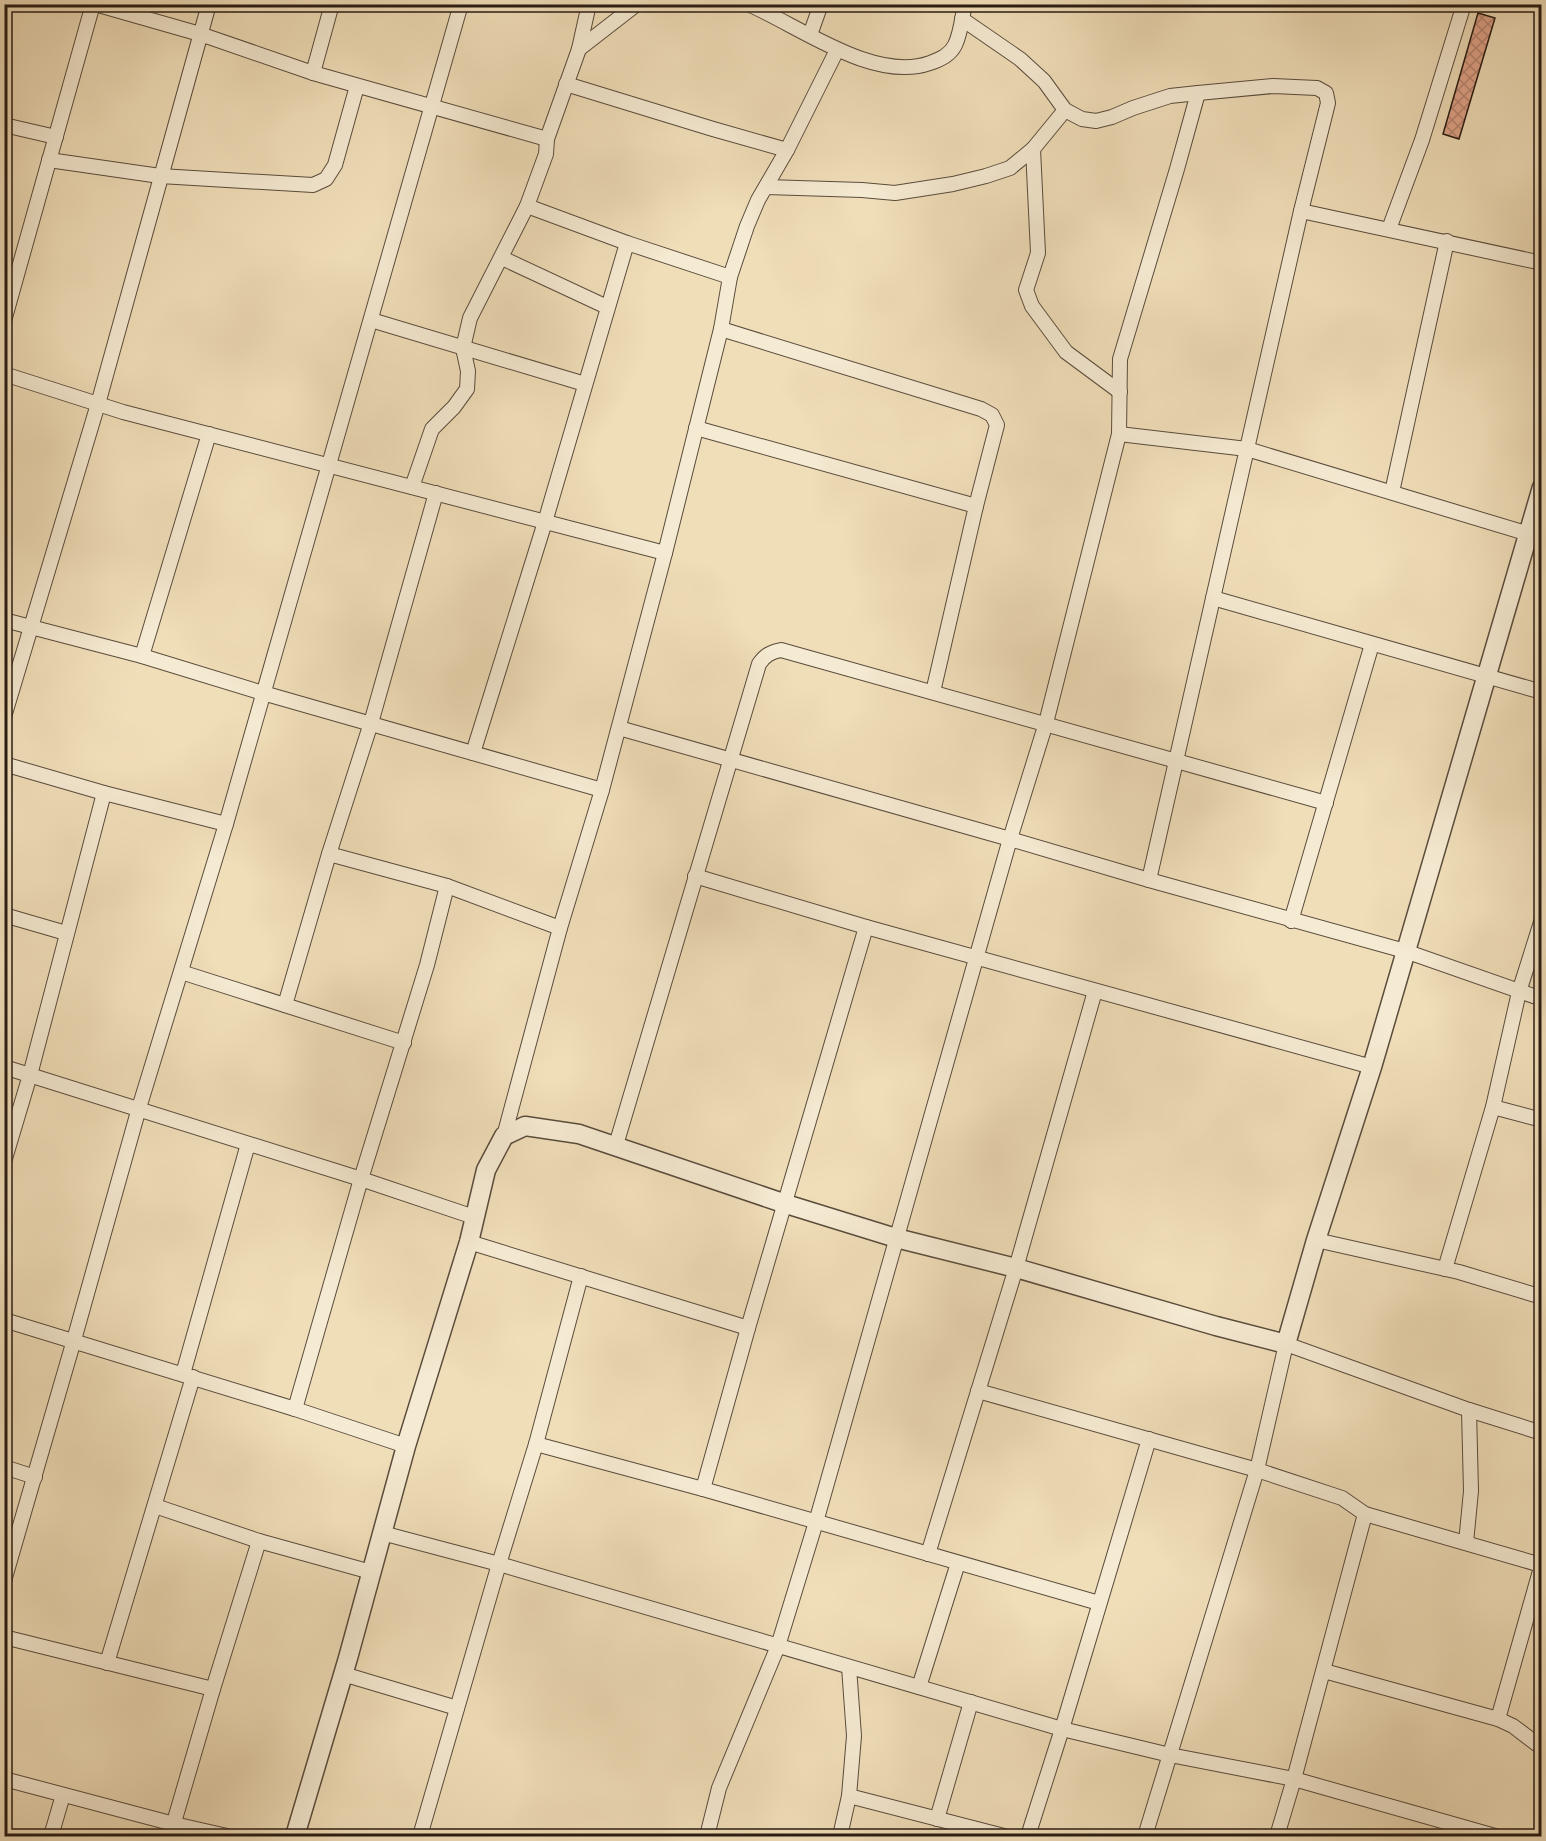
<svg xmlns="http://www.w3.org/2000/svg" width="1546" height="1841" font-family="'IM FELL DW Pica',serif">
<defs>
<pattern id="building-cross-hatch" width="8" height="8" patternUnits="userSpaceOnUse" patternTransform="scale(1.5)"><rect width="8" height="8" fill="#e0a48a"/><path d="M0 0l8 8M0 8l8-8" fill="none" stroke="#b68570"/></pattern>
</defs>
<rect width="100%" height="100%" fill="#f0deb9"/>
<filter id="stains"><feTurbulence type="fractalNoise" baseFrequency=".00333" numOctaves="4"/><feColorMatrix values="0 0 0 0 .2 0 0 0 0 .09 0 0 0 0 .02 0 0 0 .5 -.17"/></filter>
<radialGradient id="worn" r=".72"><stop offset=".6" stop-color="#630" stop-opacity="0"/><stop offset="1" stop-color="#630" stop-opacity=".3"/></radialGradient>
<polygon fill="url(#building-cross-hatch)" stroke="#281c14" stroke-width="1.5" points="1478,13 1495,18 1459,139 1443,134"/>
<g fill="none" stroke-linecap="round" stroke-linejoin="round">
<g stroke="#5a4c3d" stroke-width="16">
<g id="minor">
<polyline points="95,4 200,34 313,73 547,139"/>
<path d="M748,4c51,22 126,79 182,59 11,-4 20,-8 25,-18 6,-12 7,-28 10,-41"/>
<polyline points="962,19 1020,59 1044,81 1065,110 1082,119 1096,121 1112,117 1133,108 1170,96 1198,93 1273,86 1317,88 1326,93 1328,103 1301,211 1149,880"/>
<polyline points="810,35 821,4"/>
<polyline points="579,49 637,4"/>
<polyline points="313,73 332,4"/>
<polyline points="566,84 713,129 787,150"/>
<polyline points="4,125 56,137"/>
<polyline points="1033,149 1038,253 1026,290 1032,306 1066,352 1120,392"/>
<polyline points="49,160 160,176 313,185 326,179 335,165 357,86"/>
<polyline points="766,187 862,190 895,193 953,184 986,176 1010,168 1033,149 1065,110"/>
<polyline points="527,206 627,243 730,277"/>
<polyline points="1301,211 1542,263"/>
<polyline points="1389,229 1422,140 1464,4"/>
<polyline points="502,258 607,307"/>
<polyline points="371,320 585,384"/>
<polyline points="4,321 93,4"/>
<polyline points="721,329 981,409 992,415 997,425 976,506 933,692"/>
<polyline points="4,374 123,412 665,553"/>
<polyline points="696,428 976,506"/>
<polyline points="1119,434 1247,449 1542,538"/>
<polyline points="412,487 432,429 454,407 467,389 468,371 463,348 470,318 527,206 546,154 547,139 579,49 589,4"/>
<polyline points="1392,492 1447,241"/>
<polyline points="1213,598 1542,692"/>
<polyline points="4,620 142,656 263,693 602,790"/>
<polyline points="142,656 209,434"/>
<polyline points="4,717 98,404 209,4"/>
<polyline points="619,728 1010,839 1149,880 1405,951 1542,999"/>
<polyline points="473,753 545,522 627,243"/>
<polyline points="4,764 104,793 226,824"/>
<polyline points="329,854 447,886 560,928"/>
<polyline points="695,876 866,927 1372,1067"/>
<polyline points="4,915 66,933"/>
<polyline points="1291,921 1372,644"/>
<polyline points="181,972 404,1043"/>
<polyline points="285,1005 329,854 371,723 436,493"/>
<polyline points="4,1067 361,1179 474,1217"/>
<polyline points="1493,1107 1542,1120"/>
<polyline points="504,1136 560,928 602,790 665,553 721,329 730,277 747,226 758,200 787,150 837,50"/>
<path d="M616,1145l143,-481c6,-9 12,-12 22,-14l545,153"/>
<polyline points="4,1162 30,1075 104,793"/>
<polyline points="1316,1240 1459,1272 1542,1297"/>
<polyline points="469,1242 748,1328"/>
<polyline points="1445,1269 1493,1107 1519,992 1542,919"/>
<polyline points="4,1320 295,1409 406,1446"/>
<polyline points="183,1374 248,1144"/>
<polyline points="978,1391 1257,1470 1342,1498 1365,1514 1541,1565"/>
<polyline points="295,1409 361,1179 427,965 447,886"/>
<polyline points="536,1444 703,1489 1099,1603"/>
<polyline points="4,1467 35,1477"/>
<polyline points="703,1489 748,1328 866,927"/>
<polyline points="155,1506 259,1541 371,1572"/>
<polyline points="1365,1514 1294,1779 1495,1836"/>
<polyline points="382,1533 499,1564 1062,1729 1170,1755 1294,1779 1277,1836"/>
<polyline points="1466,1543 1471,1491 1469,1410"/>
<polyline points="928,1554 1016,1268 1095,991"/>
<polyline points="4,1581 74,1340 139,1108 226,824 461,4"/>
<polyline points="4,1637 213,1689"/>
<polyline points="107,1663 193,1377"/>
<polyline points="1324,1671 1498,1719 1513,1726 1542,1748"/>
<polyline points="343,1674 457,1708"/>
<polyline points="919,1687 958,1563"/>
<polyline points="1498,1719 1542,1564"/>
<polyline points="4,1779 174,1824 227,1836"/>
<polyline points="849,1796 1004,1836"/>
<polyline points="937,1819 971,1702"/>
<polyline points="51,1836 63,1795"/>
<polyline points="170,1836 213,1689 259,1541"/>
<polyline points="420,1836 499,1564 536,1444 581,1276"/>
<polyline points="707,1836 719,1788 778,1646 816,1522 1010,839 1046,723 1119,434 1120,359 1177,169 1198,93"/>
<polyline points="840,1836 849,1796 854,1736 849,1667"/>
<polyline points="1028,1836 1062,1729 1149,1439"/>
<polyline points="1145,1836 1257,1470 1286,1344 1469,1410 1542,1433"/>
</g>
</g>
<g stroke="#5a4c3d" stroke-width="21">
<polyline id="tertiary" points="295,1836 348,1658 406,1446 469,1242 486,1170 504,1136 525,1126 579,1134 786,1204 896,1238 1016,1268 1216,1326 1286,1344 1316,1240 1372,1067 1542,487"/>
</g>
<use href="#minor" stroke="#f5ead2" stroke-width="14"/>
<use href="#tertiary" stroke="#f5ead2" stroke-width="18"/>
</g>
<rect width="1546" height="1841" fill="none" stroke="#f0deb9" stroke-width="24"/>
<rect x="6" y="6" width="1534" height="1829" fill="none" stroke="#281c14" stroke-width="3"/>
<rect x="12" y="12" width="1522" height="1817" fill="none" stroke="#281c14" stroke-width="1.5"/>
<rect width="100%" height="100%" filter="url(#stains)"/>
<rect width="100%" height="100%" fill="url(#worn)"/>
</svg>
